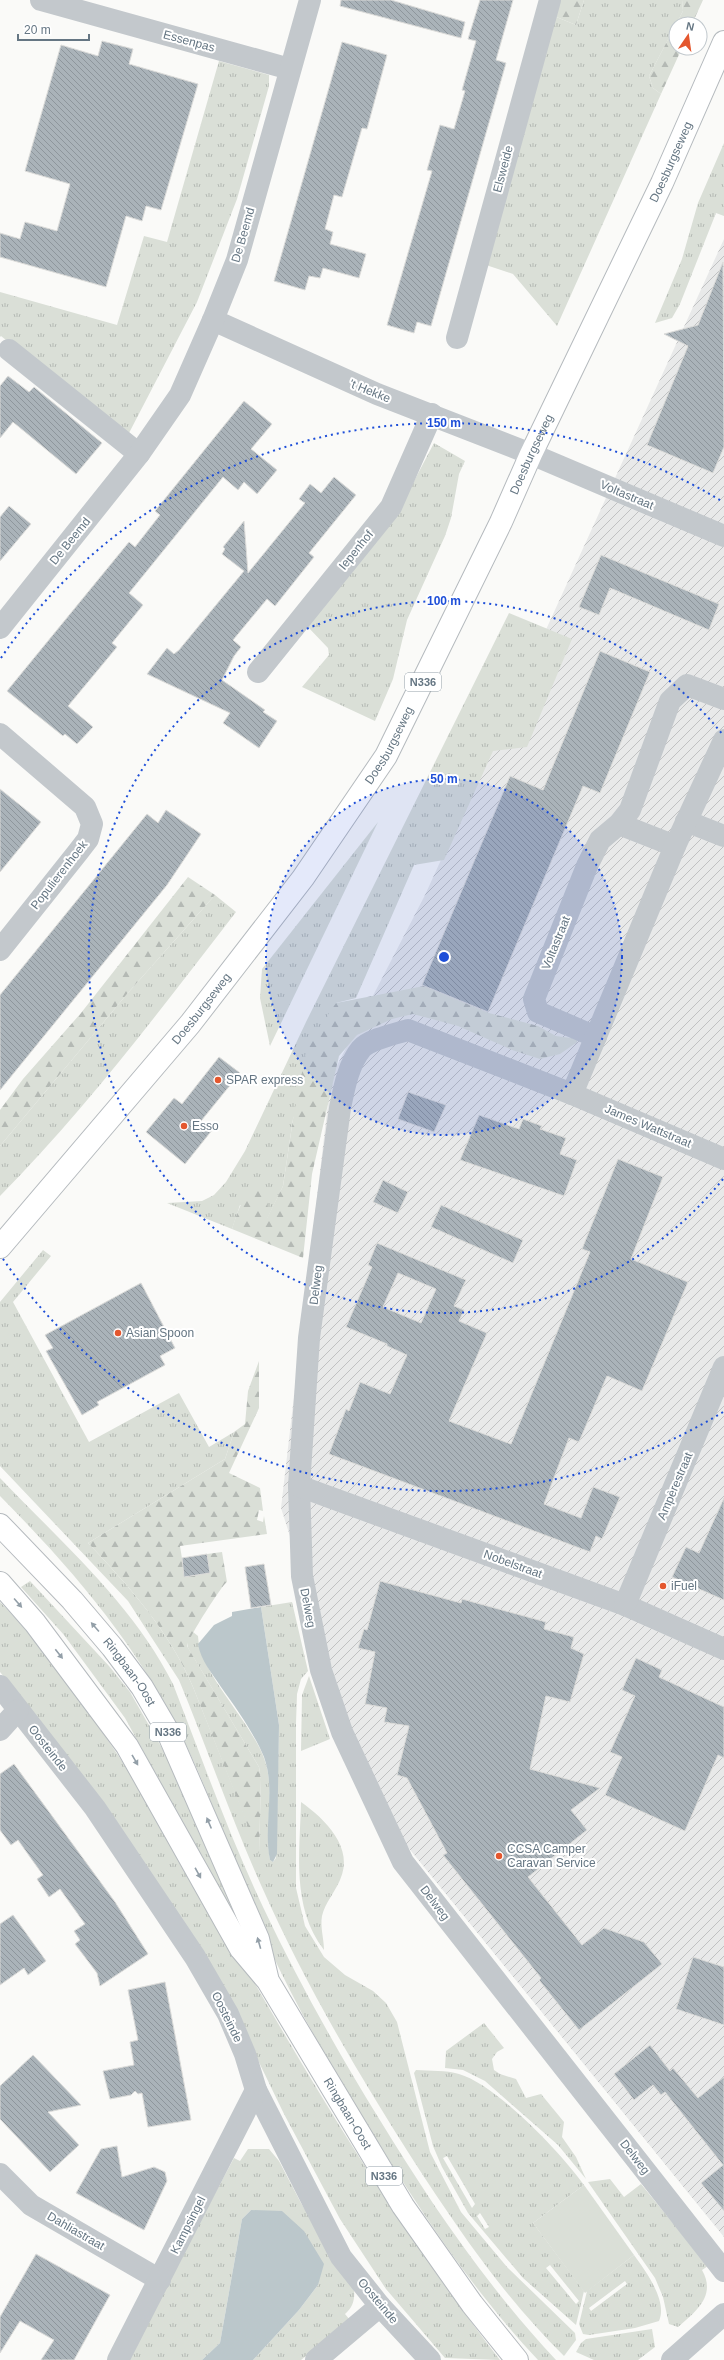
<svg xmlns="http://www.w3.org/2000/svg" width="724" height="2360" font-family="Helvetica,sans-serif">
<defs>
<pattern id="industrial-furrows" width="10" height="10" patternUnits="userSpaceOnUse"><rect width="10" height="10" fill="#e8e9e9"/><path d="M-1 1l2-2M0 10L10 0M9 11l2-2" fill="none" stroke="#c0c1c2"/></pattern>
<pattern id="grass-tufts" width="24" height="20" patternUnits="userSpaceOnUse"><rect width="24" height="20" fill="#dadfd7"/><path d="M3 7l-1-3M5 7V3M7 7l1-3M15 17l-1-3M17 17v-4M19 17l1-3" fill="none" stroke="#b4b9b4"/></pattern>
<pattern id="forest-firs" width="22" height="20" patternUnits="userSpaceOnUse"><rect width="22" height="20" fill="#dadfd7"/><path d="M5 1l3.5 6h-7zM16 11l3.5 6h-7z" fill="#b4b9b4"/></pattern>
<pattern id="building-back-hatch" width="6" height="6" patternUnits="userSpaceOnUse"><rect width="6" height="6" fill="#aab3b9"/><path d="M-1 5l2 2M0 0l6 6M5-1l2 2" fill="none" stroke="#8e969c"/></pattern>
</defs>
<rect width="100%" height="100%" fill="#fafaf8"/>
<polygon fill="url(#industrial-furrows)" points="724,239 724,2237 377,1809 281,1508 331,1077 425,895"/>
<g fill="url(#grass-tufts)" fill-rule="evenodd">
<polygon points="584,0 682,0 683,11 649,76 653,88 661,94 557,326 513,274 486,265 554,16 576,25"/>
<polygon points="219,61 269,75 269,86 237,199 197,302 129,433 86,404 1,336 0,337 0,292 117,325 144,236 167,242"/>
<polygon points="724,143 724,216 716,213 680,304 672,318 655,323 682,259 698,203"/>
<polygon points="434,443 465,461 459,474 451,518 445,536 407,620 393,679 375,721 302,687 329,655 328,648 306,625 403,502"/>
<polygon points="509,613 572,639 527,747 493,751 444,860 414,865 356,998 336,1003 293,1119 283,1186 267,1219 240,1205 232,1229 167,1203 202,1201 214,1195 226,1182 245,1151 306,1022"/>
<polygon points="378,822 270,1046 260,998 262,969"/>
<path d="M215,895l21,17c-75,97 -150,197 -236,284v-50l127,-152z"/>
<path d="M43,1250l8,6 -38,46 76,140 90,-49 30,54 25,-15 -9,27 -137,84c41,43 82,89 105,144l66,165 2,-73 -2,-12 -71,-119c-2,-6 1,-11 5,-16l5,4c1,36 52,84 66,122 12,32 0,69 6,102l3,2 3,-4 3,-133 -18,-118 31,-5 16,69 -7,8 -4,15 -1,29v165l9,38 19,31 21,18 28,16 13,12 11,19 33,130 31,60 46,55 68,66 1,7 -12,16c-59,-58 -104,-124 -149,-193 -57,-89 -111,-181 -154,-278 -30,-67 -54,-137 -82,-205l-51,-79 -128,-135v-164z"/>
<path d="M0,1478c61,64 133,126 173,206 29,75 56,151 90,223 34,72 73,142 115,210 53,87 108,168 178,243h-18c-64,-68 -115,-145 -164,-224 -38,-62 -75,-123 -105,-189 -30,-66 -51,-135 -82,-200 -46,-98 -112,-175 -187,-251z"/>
<polygon points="30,1581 109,1666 130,1692 163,1750 255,1947 249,1949 194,1852 159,1780 125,1718 64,1635 21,1587"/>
<path d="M0,1602c28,28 51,60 75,92 72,97 130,202 190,307 72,124 147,245 235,359l-55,-2 -59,-69 -46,-70 -56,-105 -30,-62 -217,-335 -37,-45z"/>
<polygon points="309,1676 330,1739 301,1751 302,1695"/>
<path d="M301,1802c24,17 54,46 39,78 -5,12 -15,23 -18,36 -2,11 2,23 2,34 -33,-43 -24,-98 -23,-148z"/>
<polygon points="484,2023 504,2048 497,2052 492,2059 494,2070 500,2074 516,2079 526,2098 541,2094 564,2122 562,2137 576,2157 586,2179 558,2145 485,2081 463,2070 445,2068 446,2051"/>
<path d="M416,2070c14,1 30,0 43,4 38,11 102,79 125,111l-51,38 51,68 -8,34 -53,-47 -55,-65 -26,-46 -9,-21 -19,-73zM447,2156l28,48 -3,4 -29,-50zM480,2213l9,14 -4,2 -8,-13zM550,2265l29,36 -3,3 -30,-36z"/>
<path d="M248,2149h21l10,12 22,42 53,86c1,11 -1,18 -9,25l5,6 -49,40h-48l46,-50 19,-25 -67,-75 -9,9 -22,124 -18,17h-76l108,-202 6,3z"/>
<path d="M610,2179l14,18 17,-13 67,82 -6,4c15,26 -7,42 -24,57l-9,-3 -6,-27 -8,-19 -67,-96z"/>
<path d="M634,2255c11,15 34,46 25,66l-24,7 -46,7 -6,-1 -4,-10 8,-33zM625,2281l2,3 -36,27 -2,-3z"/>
<polygon points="652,2329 655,2347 638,2360 594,2360 576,2352 581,2343 586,2339"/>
</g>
<g fill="url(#forest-firs)">
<polygon points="559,0 584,0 576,25 554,16"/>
<polygon points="682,0 703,0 692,24 676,24 683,11"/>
<polygon points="676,24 676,48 682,48 661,94 653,88 649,76"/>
<polygon points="188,877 215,895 127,994 0,1146 0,1110 23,1079 81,1013"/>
<path d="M424,986l65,27 49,13 18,10 22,3 -2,4 -16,11 -20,5 -28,-9 -54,-24 -45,-12 -21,5 -35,16 -18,21 -27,118 -9,84 -71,-29c6,-19 11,-37 30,-45l6,17 -1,17 16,-32 10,-67 14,-73 29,-43z"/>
<path d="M259,1361v47l-30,65 31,15 3,23 -4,-1 -2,10 6,2 1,-6 3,18 -87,12 5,31 24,-4 -2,-19 15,-2 5,30c-6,4 -39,57 -40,64l72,121 2,12 -2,75 -66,-167c-23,-55 -64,-101 -105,-144l137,-84 9,-27 11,-8 3,-33z"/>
</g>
<polygon fill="#dadfd7" points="584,2185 634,2255 585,2293 533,2223"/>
<g fill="#bbc7cb">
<path d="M261,1607l18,118 -2,129 -4,8 -3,-2c-7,-33 6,-70 -6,-103 -10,-24 -28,-49 -43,-70 -9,-14 -20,-26 -23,-43l16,-19 18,-9v-4z"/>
<polygon points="251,2210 282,2211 304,2231 324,2264 318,2285 299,2310 253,2360 202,2360 220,2343 242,2219"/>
</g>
<g fill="url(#building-back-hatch)" stroke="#dcdcda" fill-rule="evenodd">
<polygon points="341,0 391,0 465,22 461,38 340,6"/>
<polygon points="480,0 513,0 496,60 506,63 431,326 417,322 414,333 387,325 432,171 427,170 440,125 454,129 465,91 462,90 476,41 468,39"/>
<polygon points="102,41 133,49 129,64 198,84 161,210 146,206 142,221 126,216 106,287 0,257 0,233 20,239 25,222 57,231 70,184 25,171 61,45 98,56"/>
<polygon points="342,42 387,55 367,129 362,128 342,197 334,195 325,229 333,232 330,244 366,254 359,278 323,268 320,278 309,276 305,290 274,281"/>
<polygon points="723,262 724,447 713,473 647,445 688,346 664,334 698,325"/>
<polygon points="8,376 29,392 34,387 102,443 76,474 13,422 0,438 0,386"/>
<polygon points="244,401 272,424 251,449 277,470 257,494 244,482 238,490 223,477 129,593 143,605 112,643 117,647 68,706 93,727 77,744 65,734 63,736 7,691 129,542 135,547 160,515 155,511"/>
<polygon points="334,477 356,495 309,553 314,557 275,606 267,599 233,640 241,647 234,656 222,680 265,710 263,712 277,721 259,748 223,723 230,713 147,674 167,648 174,654 179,650 244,571 222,554 225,549 223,547 244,521 248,573 305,503 299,499 310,484 321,493"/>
<polygon points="9,506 31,524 0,561 0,517"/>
<polygon points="601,555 719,604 709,630 610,588 599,615 579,607"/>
<polygon points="600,651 650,672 600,793 583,786 488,1012 422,985 510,776 543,790"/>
<polygon points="0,789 41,822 0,872"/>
<polygon points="166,810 201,834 167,885 0,1090 0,995 147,814 158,823"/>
<polygon points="219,1057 240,1073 201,1121 213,1129 185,1164 146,1132 174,1098 182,1104"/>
<polygon points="408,1092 446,1105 434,1132 398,1119"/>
<polygon points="479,1115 519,1129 523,1119 542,1126 540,1129 566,1138 560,1154 577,1160 564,1196 460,1160"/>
<path d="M618,1159l45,18 -32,82 57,23 -46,109 -35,-15 -28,66 -10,-4 -25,66 37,14 12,-31 27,10 -18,42 -6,-3 -6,16 -261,-98 17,-45 3,2 11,-29 30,12 17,-39 -20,-9v-2l-41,-17 26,-60 -4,-2 9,-22 89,37 -12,26 10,4 -5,11 28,12 -38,88 62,23 79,-192 -8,-3zM398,1273l38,16 -15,34 -38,-16z"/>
<polygon points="383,1180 408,1192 398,1213 373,1202"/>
<polygon points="441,1205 523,1240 513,1263 431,1227"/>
<polygon points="141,1283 175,1348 160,1356 165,1365 97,1402 99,1405 82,1415 46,1351 53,1348 45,1335"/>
<polygon points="724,1498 724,1600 672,1577 686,1547 699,1553"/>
<polygon points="207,1554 210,1573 184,1577 182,1558"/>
<polygon points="264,1564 271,1605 251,1608 245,1567"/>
<polygon points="380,1581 461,1603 462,1599 546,1622 544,1629 574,1637 571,1648 584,1654 570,1702 546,1696 530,1769 600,1788 571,1810 587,1830 528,1877 582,1945 604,1928 644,1942 662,1964 579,2030 539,1980 541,1978 443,1855 447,1853 407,1778 397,1775 409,1726 384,1722 387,1708 365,1704 375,1652 358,1648 364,1629 367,1630"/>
<polygon points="636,1658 662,1670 659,1677 724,1707 724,1758 718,1755 685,1831 605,1795 622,1757 610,1752 635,1696 622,1690"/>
<polygon points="14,1764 115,1902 148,1954 100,1986 97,1973 75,1944 80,1940 74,1931 85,1924 60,1889 49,1897 37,1879 43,1875 30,1857 18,1840 11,1845 0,1830 0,1774"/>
<polygon points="13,1915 46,1961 28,1975 24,1968 0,1985 0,1924"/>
<polygon points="693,1957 724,1967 724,2025 676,2009"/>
<polygon points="165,1982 191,2120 148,2127 142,2093 138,2094 135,2091 131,2095 110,2099 103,2071 134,2065 130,2042 138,2040 128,1990"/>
<polygon points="650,2045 670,2071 673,2068 698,2098 724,2077 724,2211 701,2183 723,2165 665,2092 661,2095 653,2085 634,2100 614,2074"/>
<polygon points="33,2055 81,2105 48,2112 79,2145 50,2172 0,2119 0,2086"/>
<polygon points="117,2146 122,2177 154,2167 165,2172 167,2181 144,2230 76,2193 101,2149"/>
<polygon points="36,2254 110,2295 74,2360 41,2360 54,2340 20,2321 0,2353 0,2317"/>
</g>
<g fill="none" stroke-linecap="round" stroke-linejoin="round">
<g stroke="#b5babe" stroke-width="24">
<g id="major">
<path id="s1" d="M0,1247l190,-223 113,-146 83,-122 115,-234 30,-68 131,-271 62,-141"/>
<path id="s2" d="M0,1525l72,75 40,47 30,40 24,41 92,211 9,38"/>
<path id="s3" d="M0,1583l35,40 92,123 114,203 27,32 135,225 69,98 45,56"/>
</g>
</g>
<g stroke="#c3c8cc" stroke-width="22">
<polyline points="41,0 290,69"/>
<polyline points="213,320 377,394 531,454 724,536"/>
<polyline points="457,338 550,0"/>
<polyline points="9,350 139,454"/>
<polyline points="0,628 139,454 180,395 213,320 237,260 310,0"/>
<polyline points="258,672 391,507 432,414"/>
<polyline points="0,734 85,807 92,824 88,839 78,852 0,950"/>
<polyline points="686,821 724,836"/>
<polyline points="619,824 675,846"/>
<polyline points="596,1037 538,1012 534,999 587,866 600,840 619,824 630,810 670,701 687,685 724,699"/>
<polyline points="572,1094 675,846 724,740"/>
<path d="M724,1159l-152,-65 -164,-64c-13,4 -38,9 -47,19 -13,16 -17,40 -21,59l-31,230 -10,148 3,90 19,94 21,62 61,130 321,409"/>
<polyline points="299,1486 625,1605 724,1649"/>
<polyline points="625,1605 724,1367"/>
<polyline points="0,1686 95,1808 195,1957 228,2014 245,2054 256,2090 341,2257 380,2306 430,2360"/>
<polyline points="0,1730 18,1710"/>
<polyline points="0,2174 31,2205 160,2280"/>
<polyline points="118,2360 256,2090"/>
<polyline points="316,2360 380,2306"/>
<polyline points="672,2360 724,2314"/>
</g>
<use href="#major" stroke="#fff" stroke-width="22"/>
</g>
<defs><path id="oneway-solid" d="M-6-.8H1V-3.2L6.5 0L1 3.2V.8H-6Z"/></defs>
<g fill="#939fa8">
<use href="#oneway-solid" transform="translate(18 1603) rotate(49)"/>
<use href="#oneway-solid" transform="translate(95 1627) rotate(-131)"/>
<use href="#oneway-solid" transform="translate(59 1654) rotate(52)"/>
<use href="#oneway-solid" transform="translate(135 1760) rotate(60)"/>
<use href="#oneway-solid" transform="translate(209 1823) rotate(-113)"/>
<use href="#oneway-solid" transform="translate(198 1873) rotate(61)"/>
<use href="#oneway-solid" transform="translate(259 1943) rotate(-106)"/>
</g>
<circle cx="444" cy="957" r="178" fill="#1d4ed8" fill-opacity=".12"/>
<g fill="none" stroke="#1d4ed8" stroke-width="2" stroke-dasharray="2 4">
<circle cx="444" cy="957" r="178"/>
<path d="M723 1179A356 356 0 1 1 723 735"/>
<path d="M723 1412A534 534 0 0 1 1 1256M1 658A534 534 0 0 1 723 502"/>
</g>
<g fill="#e4572e" stroke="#fff" stroke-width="1.5">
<circle cx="218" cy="1080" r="4"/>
<circle cx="184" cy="1126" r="4"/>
<circle cx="118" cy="1333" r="4"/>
<circle cx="663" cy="1586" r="4"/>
<circle cx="499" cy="1856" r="4"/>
</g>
<g text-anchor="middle" stroke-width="4" stroke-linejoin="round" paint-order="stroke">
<g fill="#fff" stroke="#939fa8" stroke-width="1">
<rect x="405" y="673" width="36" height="18" rx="3"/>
<rect x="150" y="1723" width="36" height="18" rx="3"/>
<rect x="366" y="2167" width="36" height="18" rx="3"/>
</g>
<g font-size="11" font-weight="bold" fill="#657683">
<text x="423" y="686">N336</text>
<text x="168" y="1736">N336</text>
<text x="384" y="2180">N336</text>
</g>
<g font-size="12" fill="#657683" stroke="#fff">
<text transform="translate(189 41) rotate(15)" y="4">Essenpas</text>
<text dy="4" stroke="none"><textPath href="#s1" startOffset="1284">Doesburgseweg</textPath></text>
<text transform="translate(503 169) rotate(-75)" y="4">Elsweide</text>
<text transform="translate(243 235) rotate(-74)" y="4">De Beemd</text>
<text transform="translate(370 391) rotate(22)" y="4">'t Hekke</text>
<text dy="4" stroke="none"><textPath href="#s1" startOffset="960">Doesburgseweg</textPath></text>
<text transform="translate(627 495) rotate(23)" y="4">Voltastraat</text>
<text transform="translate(70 541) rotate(-51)" y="4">De Beemd</text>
<text transform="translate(356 550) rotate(-51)" y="4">Iepenhof</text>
<text dy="4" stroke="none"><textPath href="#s1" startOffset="636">Doesburgseweg</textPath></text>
<text transform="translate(59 875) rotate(-52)" y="4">Populierenhoek</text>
<text transform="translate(556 943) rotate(-68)" y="4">Voltastraat</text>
<text dy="4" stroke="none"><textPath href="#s1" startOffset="312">Doesburgseweg</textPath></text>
<text transform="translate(648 1126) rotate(23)" y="4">James Wattstraat</text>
<text transform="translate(316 1285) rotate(-83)" y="4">Delweg</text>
<text transform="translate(675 1486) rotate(-67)" y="4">Ampèrestraat</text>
<text transform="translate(513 1564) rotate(20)" y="4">Nobelstraat</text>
<text transform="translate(308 1608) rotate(79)" y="4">Delweg</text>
<text dy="4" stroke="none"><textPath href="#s2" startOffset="196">Ringbaan-Oost</textPath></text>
<text transform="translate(48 1748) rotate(52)" y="4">Oosteinde</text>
<text transform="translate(435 1903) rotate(53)" y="4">Delweg</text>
<text transform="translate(227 2017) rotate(64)" y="4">Oosteinde</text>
<text dy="4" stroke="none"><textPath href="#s3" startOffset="636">Ringbaan-Oost</textPath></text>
<text transform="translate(635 2157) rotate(52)" y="4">Delweg</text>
<text transform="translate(188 2225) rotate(-63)" y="4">Kampsingel</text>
<text transform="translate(76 2231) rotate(30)" y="4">Dahliastraat</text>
<text transform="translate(378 2301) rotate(50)" y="4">Oosteinde</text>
</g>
<g font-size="12" fill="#657683" stroke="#fff" text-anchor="start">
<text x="226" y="1084">SPAR express</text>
<text x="192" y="1130">Esso</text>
<text x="126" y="1337">Asian Spoon</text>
<text x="671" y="1590">iFuel</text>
<text x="507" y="1853">CCSA Camper<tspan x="507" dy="14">Caravan Service</tspan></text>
</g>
</g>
<circle cx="444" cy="957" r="6" fill="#1d4ed8" stroke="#fff" stroke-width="2"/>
<g font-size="12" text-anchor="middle" font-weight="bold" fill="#1d4ed8" stroke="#fff" stroke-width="4" stroke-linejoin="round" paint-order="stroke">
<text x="444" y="427">150 m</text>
<text x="444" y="605">100 m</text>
<text x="444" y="783">50 m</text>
</g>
<g transform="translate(688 36) rotate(13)"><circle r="19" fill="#ffffff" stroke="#c1c8cd"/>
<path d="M0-3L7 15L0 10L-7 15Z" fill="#e4572e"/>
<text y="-6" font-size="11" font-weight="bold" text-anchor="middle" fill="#657683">N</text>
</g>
<path d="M18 34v6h71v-6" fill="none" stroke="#657683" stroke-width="2"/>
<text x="24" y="34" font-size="12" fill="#657683" stroke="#ffffff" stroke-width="3" paint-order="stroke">20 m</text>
</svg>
